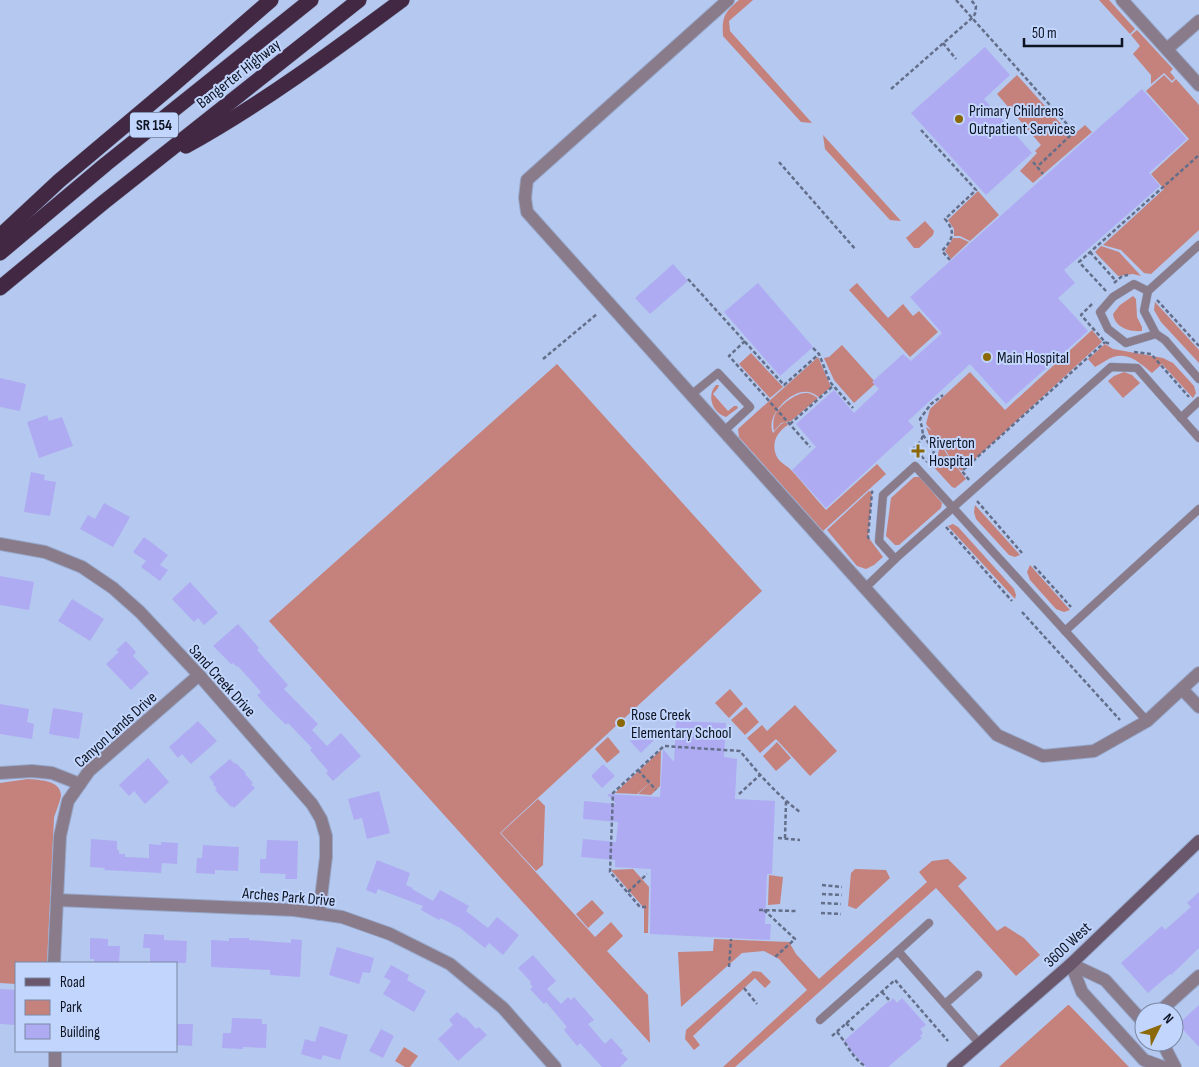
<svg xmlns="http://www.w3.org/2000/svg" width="1199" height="1067" font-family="'Sofia Sans Condensed',sans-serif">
<rect width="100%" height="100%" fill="#b5c8ef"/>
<g fill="#c5817b">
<path d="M739,0h14l-24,21 1,10 82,92 -11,-1 -78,-86c-1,-19 1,-23 16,-36z"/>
<polygon points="1099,0 1109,0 1135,29 1130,34"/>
<polygon points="1137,30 1173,69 1170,72 1175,78 1172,81 1164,73 1151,84 1151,75 1133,54 1140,46 1131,35"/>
<polygon points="1017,75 1072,136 1085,125 1092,132 1033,183 1020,171 1037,153 1035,151 1041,145 997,94"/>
<polygon points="1164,75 1172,83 1176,79 1199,105 1199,230 1151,274 1144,273 1121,250 1103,245 1164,189 1151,174 1189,139 1146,91"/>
<polygon points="823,135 901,221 890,220 825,149"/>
<polygon points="978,191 999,215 970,241 960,236 954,236 954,229 948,220"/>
<polygon points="925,221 934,231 933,235 919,248 914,248 906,238"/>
<polygon points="953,238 960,238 969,242 951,259 945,251"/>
<polygon points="1101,246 1119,252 1141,276 1133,274 1118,276 1095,252"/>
<polygon points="857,283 888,318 903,304 913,316 919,311 938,332 910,357 849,290"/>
<path d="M1133,296l3,3 1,18 5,10v4c-12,1 -27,-3 -29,-17l7,-9z"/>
<polygon points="1155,302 1199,350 1199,363 1161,322 1154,310"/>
<path d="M1092,330l10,12 -140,129c-13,-8 -16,-26 -27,-36l13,21 18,23 -11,9 -3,-1 -21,-23 7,-9 1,-5 -8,-10 -5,-13 6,4 -6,-7 4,-15 40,-37 35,38z"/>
<path d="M1105,344l8,5 50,9 10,5 21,23 2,7 -3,5 -31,-34 -10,9c-12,-10 -23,-21 -39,-16 -6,2 -12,7 -18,10l-7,-8z"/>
<polygon points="842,345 876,383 854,403 834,380 824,358 829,357"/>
<polygon points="751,353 783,387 770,398 739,364"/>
<path d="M818,357l13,30 -12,10c-3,-2 -8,-5 -11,-5 -17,-3 -43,24 -35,41l8,-9 5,-2 -5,1 -7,8c-1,-4 -1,-11 1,-16 4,-9 21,-23 32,-22 3,0 8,3 11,5l-27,23 -5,1 2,3c-10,6 -17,17 -12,30 3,8 11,10 16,16 12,13 22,26 34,39l51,-46 9,10 -63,57 -84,-94 -1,-8z"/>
<polygon points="557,364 762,591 500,833 595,937 611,922 623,936 607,951 648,995 650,1043 269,621"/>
<polygon points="1124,372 1132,375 1140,383 1123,398 1108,381 1114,376"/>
<path d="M716,385h3l-1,3 -5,6 15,17 6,-5h3l1,2 -12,9c-13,-4 -20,-21 -10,-32z"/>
<polygon points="914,477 920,477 942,503 941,508 899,545 895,545 886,536 891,498"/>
<polygon points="869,491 872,492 868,537 883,557 874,565 866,569 857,566 827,530"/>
<polygon points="975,505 1020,555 1015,557 1009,555 976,519 974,512"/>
<polygon points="953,524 958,527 1014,589 1016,595 1015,599 948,526"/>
<polygon points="1030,565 1070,610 1064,612 1056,609 1030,580 1027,572"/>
<polygon points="730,689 743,704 729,718 715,703"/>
<polygon points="795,705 837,751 810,776 776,739 760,753 747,738 762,725 767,731"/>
<polygon points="746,707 759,722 745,735 731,720"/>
<polygon points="608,737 620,752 607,763 595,749"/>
<polygon points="777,742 791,758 776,771 763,756"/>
<polygon points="661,750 660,786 651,795 638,794 654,779 637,794 615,793"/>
<path d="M28,779c11,1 32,1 33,16 0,4 -6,19 -7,23l-7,145h-31v21l-16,-1v-200z"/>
<polygon points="538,799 545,806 543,865 536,871 501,833"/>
<polygon points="948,859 967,878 958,886 997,931 1005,926 1024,938 1040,955 1016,976 936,888 735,1067 723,1067 807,990 779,959 764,951 742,953 681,1007 678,952 713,951 714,939 789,942 796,954 819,979 927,882 919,872 932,861"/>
<polygon points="633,869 649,887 648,933 644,933 644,908 611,870"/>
<polygon points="855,869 886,870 890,878 856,909 848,906 851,873"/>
<polygon points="769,875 783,877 780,904 768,905"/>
<polygon points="592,900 604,913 588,928 576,914"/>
<polygon points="753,971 761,972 771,982 765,988 755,978 693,1036 700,1045 694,1050 685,1039 686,1030"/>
<polygon points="1069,1005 1129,1067 999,1067 1068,1005"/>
<polygon points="404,1047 418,1056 410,1067 405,1067 395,1061"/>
</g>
<g fill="#aeabf3">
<polygon points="985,47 1010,75 984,99 1032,153 986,195 911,113"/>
<polygon points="1142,89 1187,139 1149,173 1160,186 1064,270 1075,283 1058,298 1088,331 1006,404 970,364 908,421 914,427 826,508 792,470 816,447 796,424 834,390 854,413 879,389 872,382 903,354 911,361 942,333 910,297"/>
<polygon points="673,264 688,281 650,314 635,298"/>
<polygon points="758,283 813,347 780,376 724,312"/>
<polygon points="0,378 26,384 20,411 0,407"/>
<polygon points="47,415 49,421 62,417 73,446 39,458 27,422"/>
<polygon points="31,472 45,475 44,480 56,482 50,516 24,512"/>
<polygon points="104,503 130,517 113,547 80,529 88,515 95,519"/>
<polygon points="144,537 168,555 160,565 168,570 160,581 141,567 146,561 133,552"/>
<polygon points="0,576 34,582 29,610 0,605"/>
<polygon points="190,582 218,613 204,625 198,618 194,622 172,599"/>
<polygon points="72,599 104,619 90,641 58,621"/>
<polygon points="238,624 259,648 257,650 288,685 284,689 318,724 312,730 327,746 341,733 361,756 333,781 326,773 328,771 310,750 312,748 288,723 286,725 266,705 257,695 261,692 238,666 237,667 233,663 231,664 213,646"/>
<polygon points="126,641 136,652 133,656 149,673 131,690 106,664 119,652 116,650"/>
<polygon points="0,704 29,709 27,722 34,724 32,739 0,734"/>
<polygon points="53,708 83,713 79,739 49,734"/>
<polygon points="198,721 217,741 191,764 182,754 178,758 169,747"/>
<polygon points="676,721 726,723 724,757 737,759 735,799 775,801 772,874 767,874 765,924 771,924 770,940 650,934 651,869 615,867 615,860 581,857 583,839 616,842 618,822 583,819 584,801 616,804 607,794 660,797 663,749 674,762"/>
<polygon points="643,729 654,740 641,753 630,741"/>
<polygon points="148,758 169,782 145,804 134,791 129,796 119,785"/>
<polygon points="230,759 235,764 236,763 246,773 245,774 253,783 251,784 255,788 234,808 232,806 231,807 215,790 217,789 213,784 214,783 209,777"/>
<polygon points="603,764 615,776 602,788 591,776"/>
<polygon points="379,791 390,833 367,839 362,818 354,820 348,799"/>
<polygon points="91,839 117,841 117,850 119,850 119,854 125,854 125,857 149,858 149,844 161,845 161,842 178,843 177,864 162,863 161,873 104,870 105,868 90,867"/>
<polygon points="267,840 298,841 297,879 285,879 286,874 260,873 260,859 266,859"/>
<polygon points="203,845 239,847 238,871 215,870 215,874 196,873 197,858 202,858"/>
<polygon points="377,860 410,873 406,885 413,888 412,889 433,901 440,890 469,906 466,911 488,928 497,917 519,935 503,955 489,943 485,948 460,928 441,918 439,920 421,910 423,906 378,889 376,894 366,890"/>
<polygon points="1199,892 1199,948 1171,975 1170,974 1148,993 1121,963 1162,926 1165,930 1191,907 1187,903"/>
<polygon points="144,934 164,935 164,940 187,941 186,963 150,963 150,948 143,948"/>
<polygon points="90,938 108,939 108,946 120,946 119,963 94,963 94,959 90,959"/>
<polygon points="229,938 249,938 249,940 291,943 291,939 302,940 300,977 270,975 270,970 211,967 211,940 229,941"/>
<polygon points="337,947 374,958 370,973 363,972 359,984 329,975"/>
<polygon points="533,955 556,981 547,989 561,1004 568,997 571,1000 574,997 594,1020 588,1024 605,1044 611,1038 623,1051 621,1053 628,1059 620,1067 602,1067 580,1043 577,1046 564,1030 567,1027 546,1002 544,1004 530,989 533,987 530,984 531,982 518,968"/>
<polygon points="391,965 409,975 407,980 426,991 414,1012 383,994 391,981 384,977"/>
<polygon points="0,989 16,990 16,1025 0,1024"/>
<polygon points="893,998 897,1003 902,998 926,1025 920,1029 923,1033 920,1036 922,1038 888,1067 866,1067 848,1047 849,1046 844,1041 889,1001 890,1002"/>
<polygon points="1199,1005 1199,1047 1178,1024"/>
<polygon points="457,1012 464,1018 465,1017 476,1029 479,1027 487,1035 458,1061 438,1039 453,1025 449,1020"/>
<polygon points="232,1018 262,1019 262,1024 267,1024 266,1048 243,1047 243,1049 222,1048 223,1033 231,1033"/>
<polygon points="176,1024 193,1024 192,1046 176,1045"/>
<polygon points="320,1026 348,1035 340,1060 323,1055 321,1060 301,1054 305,1039 315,1042"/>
<polygon points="381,1029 394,1036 383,1058 369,1051"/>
</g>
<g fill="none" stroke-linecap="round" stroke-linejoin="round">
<g stroke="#97a7ca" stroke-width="9">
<g id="lane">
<polyline points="1199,245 1148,291 1144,311 1156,334 1165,340 1199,379"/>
<polyline points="1148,291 1134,284 1113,297 1100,312 1108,329 1126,343 1156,334"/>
<polyline points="691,395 718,373 750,407 724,431"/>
<polyline points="1181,418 1199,401"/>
<polyline points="895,559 879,541 883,495 915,466 1147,721"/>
<polyline points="865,588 895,559 1111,367 1137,368 1199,438"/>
<polyline points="1065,631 1199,509"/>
<polyline points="898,951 929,923"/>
<polyline points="945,1004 978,975"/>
<polyline points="820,1020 898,951 980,1044"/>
</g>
</g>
<g stroke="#97a7ca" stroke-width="14">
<g id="street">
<polyline points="728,0 527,180 525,198 527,212 997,735 1043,756 1094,751 1147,721 1199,673"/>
<polyline points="1122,0 1199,85"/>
<polyline points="1167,49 1199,21"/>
<polyline points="0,544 45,552 82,567 113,588 140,612 199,675 312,804 321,819 326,836 326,857 319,914"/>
<polyline points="1182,689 1199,707"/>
<polyline points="0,773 32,771 52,773 80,784"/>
<polyline points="57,900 294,910 342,917 390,934 450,964 503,1008 555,1067"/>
<polyline points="54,963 60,836 68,801 89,771 199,675"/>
<polyline points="1071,964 1082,992 1144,1060 1163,1067"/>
<polyline points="1071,964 1105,980 1144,1023"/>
<polyline points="1159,1012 1199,976"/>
<polyline points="1162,1042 1175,1067"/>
<polyline points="55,1051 55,1067"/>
</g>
</g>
<g stroke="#97a7ca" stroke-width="14">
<polyline id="secondary" points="953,1067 1071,964 1199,841"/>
</g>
<g stroke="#97a7ca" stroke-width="16">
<g id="highway">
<path d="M186,146c76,-42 146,-94 216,-146"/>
<polyline points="0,236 59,181 173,85 271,0"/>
<polyline points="0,253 106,164 311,0"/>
<polyline points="0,288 104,202 359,0"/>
</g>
</g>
<g stroke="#636f8a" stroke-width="2.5" stroke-dasharray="4 2.5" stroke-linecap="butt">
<polyline points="956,0 1074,132 1037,167"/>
<polyline points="943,43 956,59"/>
<polyline points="891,89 972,18 975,14 976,6 971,0"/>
<path d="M921,130l55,60 -31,29c11,13 8,20 -3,32l8,9"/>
<polyline points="779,162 856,250"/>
<polyline points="1033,162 1043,174"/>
<polyline points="1090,252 1116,281"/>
<polyline points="688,279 784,385 819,354"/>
<polyline points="1114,283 1122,276 1128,275"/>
<polyline points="1106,291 1079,262 1199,155"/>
<polyline points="1157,300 1199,346"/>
<polyline points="1092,304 1081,315 1105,342 1110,344"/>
<polyline points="745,341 729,356 810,447"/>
<polyline points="813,348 819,354 830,382 853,408"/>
<polyline points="1134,352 1151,354 1189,397"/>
<polyline points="543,359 597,314"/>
<polyline points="790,424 833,386"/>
<polyline points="923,435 934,451 933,455 926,462"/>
<path d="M924,459l-10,-11c12,-10 9,-15 6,-29l11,-15 12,-9"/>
<polyline points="969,480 962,471 1105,342"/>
<polyline points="977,501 1022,553"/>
<polyline points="946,527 1012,601"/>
<polyline points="869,539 868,537 872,492 873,491"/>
<polyline points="1034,566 1071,607"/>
<polyline points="1022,612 1120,720"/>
<polyline points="638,770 656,790"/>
<polyline points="739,794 760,775"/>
<polyline points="778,838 800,840"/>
<polyline points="785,838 786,801"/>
<polyline points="822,885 842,887"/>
<polyline points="628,892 647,874"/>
<polyline points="822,894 842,895"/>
<polyline points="821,903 841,904"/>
<path d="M646,907h-6l-30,-35 3,-79 51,-47 76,5c18,22 37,44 60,61"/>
<polyline points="759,910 796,911"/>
<polyline points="764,910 795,939 774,958"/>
<polyline points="821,913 841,914"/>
<polyline points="729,967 731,939"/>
<polyline points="744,988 757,1004"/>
<polyline points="882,992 890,1001"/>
<polyline points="846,1023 854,1031"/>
<path d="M837,1032c9,10 16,27 28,34"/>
<polyline points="832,1036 895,980 948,1041"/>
</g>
<use href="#lane" stroke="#897b89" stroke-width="8"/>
<use href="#street" stroke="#897b89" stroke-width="12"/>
<use href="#secondary" stroke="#6a576b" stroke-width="12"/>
<use href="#highway" stroke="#422843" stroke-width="15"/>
</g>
<g fill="#8b6909" stroke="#c2d5fc" stroke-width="2">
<circle cx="959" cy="119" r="5"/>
<circle cx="987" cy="357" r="5"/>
<path d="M915.5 443.5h5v5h5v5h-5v5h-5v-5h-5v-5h5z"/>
<circle cx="621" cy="723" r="5"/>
</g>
<g text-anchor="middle" stroke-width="4" stroke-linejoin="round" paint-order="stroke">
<rect fill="#c2d5fc" stroke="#434d63" stroke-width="1" x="130" y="112.5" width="48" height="25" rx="4"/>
<g font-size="15" font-weight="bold" fill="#0d1321">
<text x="154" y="130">SR 154</text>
</g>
<g font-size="16" fill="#0d1321" stroke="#c2d5fc">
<text transform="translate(238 73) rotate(-38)" y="6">Bangerter Highway</text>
<text transform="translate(223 680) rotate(48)" y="6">Sand Creek Drive</text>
<text transform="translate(115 729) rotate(-42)" y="6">Canyon Lands Drive</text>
<text transform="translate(289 896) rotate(5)" y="6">Arches Park Drive</text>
<text transform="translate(1067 944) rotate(-43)" y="6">3600 West</text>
</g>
<g font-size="16" fill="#0d1321" stroke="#c2d5fc" text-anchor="start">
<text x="969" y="116">Primary Childrens<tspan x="969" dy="18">Outpatient Services</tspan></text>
<text x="997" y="363">Main Hospital</text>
<text x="929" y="448">Riverton<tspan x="929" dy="18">Hospital</tspan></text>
<text x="631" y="720">Rose Creek<tspan x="631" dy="18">Elementary School</tspan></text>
</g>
</g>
<rect x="15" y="962" width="162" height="90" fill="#c2d5fc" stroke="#7a87a4"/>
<rect x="25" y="978" width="25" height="8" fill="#6a576b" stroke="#7a87a4"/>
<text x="60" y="987" font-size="15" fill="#0d1321">Road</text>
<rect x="25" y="1000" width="25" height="15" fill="#c5817b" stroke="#7a87a4"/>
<text x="60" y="1012" font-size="15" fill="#0d1321">Park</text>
<rect x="25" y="1024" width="25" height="15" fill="#aeabf3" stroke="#7a87a4"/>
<text x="60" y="1037" font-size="15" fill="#0d1321">Building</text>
<g transform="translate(1159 1027) rotate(48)"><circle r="24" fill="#c2d5fc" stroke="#7a87a4"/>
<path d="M0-4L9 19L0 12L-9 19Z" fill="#8b6909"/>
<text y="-8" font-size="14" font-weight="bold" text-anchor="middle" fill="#0d1321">N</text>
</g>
<path d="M1024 38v8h98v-8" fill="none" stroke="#0d1321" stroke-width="2.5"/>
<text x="1032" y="38" font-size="15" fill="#0d1321" stroke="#c2d5fc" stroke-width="4" paint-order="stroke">50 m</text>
</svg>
